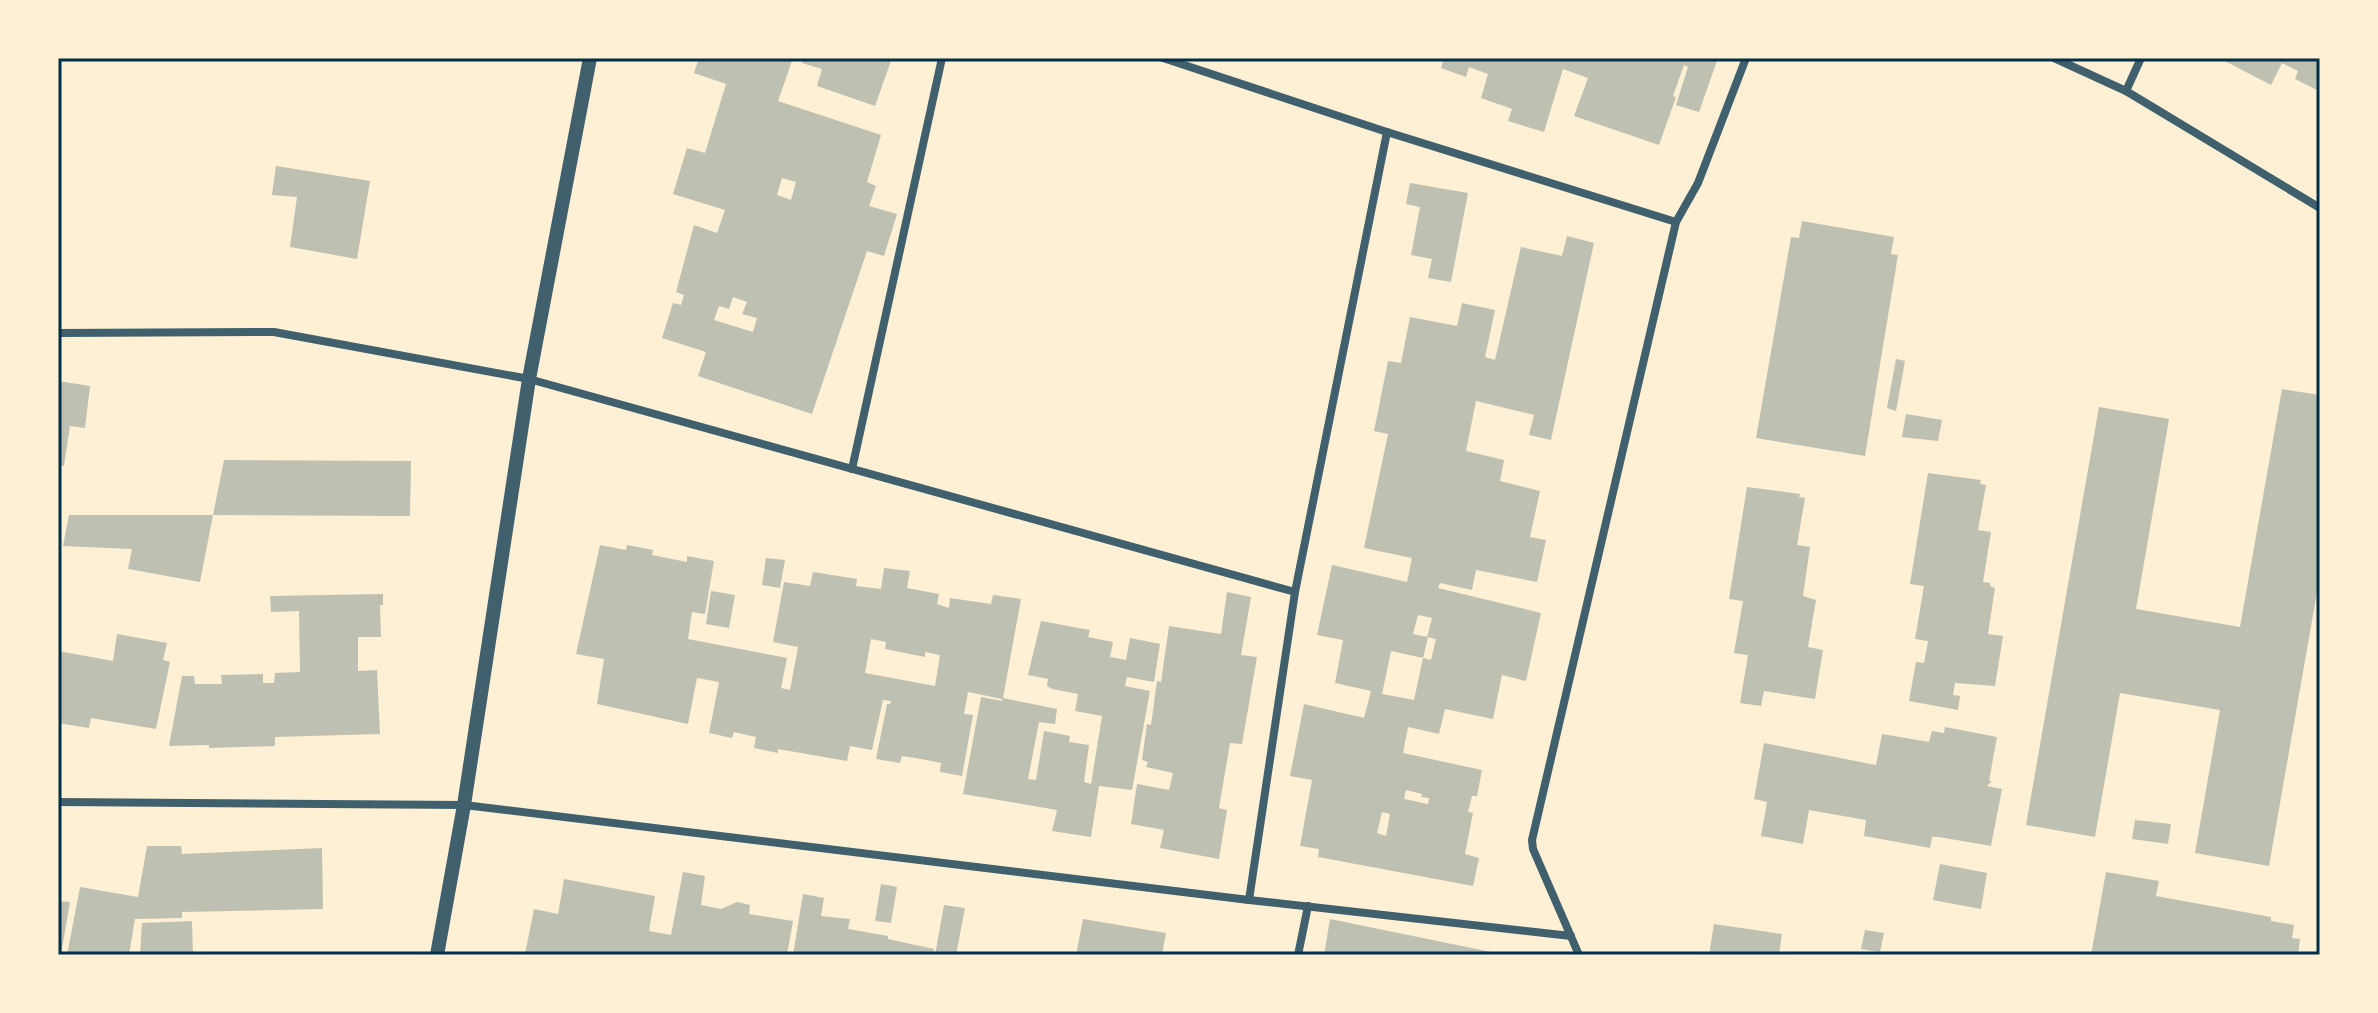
<svg xmlns="http://www.w3.org/2000/svg" width="2378" height="1013" font-family="'Golos Text',sans-serif">
<rect width="100%" height="100%" fill="#fdf0d5"/>
<g fill="#bec0b2" fill-rule="evenodd">
<path d="M699,58h94l-15,43 103,34 -14,47 9,4 -7,20 28,8 -13,42 -17,-5 -55,163 -114,-38 8,-24 -44,-14 11,-35 8,2 3,-10 -8,-3 18,-67 23,8 8,-23 -52,-16 14,-46 18,5 21,-69 -32,-11zM782,178l14,4 -5,18 -14,-5zM733,297l14,5 -5,12 15,4 -4,14 -39,-12 5,-14 10,3z"/>
<polygon points="803,58 892,58 875,106 817,86 822,69 802,63"/>
<polygon points="1444,58 1718,58 1699,112 1676,105 1688,67 1684,65 1673,96 1676,97 1659,145 1574,116 1588,78 1563,69 1544,132 1508,121 1512,109 1481,98 1488,74 1469,67 1466,77 1441,68"/>
<polygon points="2219,58 2320,58 2320,88 2319,91 2295,79 2298,71 2282,63 2271,85"/>
<polygon points="276,166 370,181 357,259 290,247 297,197 272,195"/>
<polygon points="1410,183 1468,193 1451,282 1428,278 1432,259 1411,255 1420,207 1406,204"/>
<polygon points="1802,221 1894,237 1891,254 1898,255 1865,456 1756,438 1791,237 1799,238"/>
<path d="M1567,236l27,7 -43,197 -22,-5 5,-20 -58,-14 -10,50 38,9 -4,21 40,10 -10,46 16,3 -9,42 -61,-12 -4,20 -32,-7 -2,5 103,25 -15,68 -24,-6 -9,44 -48,-10 -6,25 -31,-7 -5,26 79,17 -5,26h-5l-4,16 5,1 -8,41 14,4 -6,28 -155,-29 1,-8 -19,-3 12,-66 -22,-4 14,-72 60,14 7,-27 -36,-8 8,-43 -26,-5 15,-70 75,17 5,-24 -48,-10 24,-114 -14,-3 14,-70 13,2 9,-46 47,9 5,-23 33,7 -10,47 10,3 26,-113 41,9zM1418,615l14,3 -5,19 9,2 -5,21 -8,-2 -9,42 -32,-6 9,-43 32,7 5,-21 -15,-3zM1406,790l16,4 -1,3 8,1 -1,6 -24,-5zM1382,812l8,2 -4,22 -9,-3z"/>
<polygon points="1896,359 1905,361 1896,411 1887,408"/>
<polygon points="58,381 90,386 85,428 70,426 64,466 58,465"/>
<polygon points="2282,389 2320,395 2320,575 2269,866 2195,853 2220,710 2120,693 2095,837 2026,825 2099,407 2169,419 2136,609 2240,627"/>
<polygon points="1906,414 1942,420 1938,441 1902,437"/>
<polygon points="224,460 411,461 410,516 213,515 200,582 128,569 132,549 63,546 69,515 213,515"/>
<polygon points="1928,473 1981,480 1980,484 1986,485 1978,530 1991,532 1983,582 1990,583 1990,586 1995,588 1988,634 2003,636 1995,686 1955,683 1953,695 1960,696 1958,710 1909,701 1916,662 1924,663 1928,641 1915,639 1924,586 1910,584"/>
<polygon points="1747,487 1800,494 1799,497 1805,498 1797,545 1810,547 1803,596 1816,600 1808,647 1823,650 1815,699 1764,691 1761,706 1740,703 1748,655 1734,653 1743,601 1729,599"/>
<path d="M600,545l26,5 1,-5 26,5 -1,5 35,7v-6l27,5 -9,53 -13,-2 -4,27 99,19 -6,30 9,2 8,-43 -25,-5 11,-60 26,4 3,-14 44,7 -1,7 25,3 3,-21 26,3 -3,17 32,6 -2,10 12,4 1,-10 41,6 2,-9 28,4 -18,99 54,11 -2,15 -16,-2 -11,57 8,1 8,-49 26,5 -1,6 20,3 -5,37 7,2 11,-68 -27,-5 3,-17 -26,-5 -5,-3 1,-7 -20,-4 13,-54 49,9 -2,7 25,5 -3,15 16,3 4,-22 30,6 -6,38 -27,-5 -2,9 25,5 -18,99 -33,-4 -8,51 -39,-6 5,-21 -94,-16 18,-97 21,4v-2l-34,-7 -4,22 9,1 -11,61 -22,-4 1,-9 -20,-4 -19,-3 -2,7 -24,-4 11,-55h3l1,-3 -8,-1 -11,50 -22,-4 -3,15 -69,-12v4l-24,-5 2,-11 -22,-5 -2,6 -23,-5 10,-51 -22,-4 -9,46 -91,-20 7,-45 -28,-5zM871,639l15,3 -1,7 40,8v-5l15,3 -5,31 -70,-13z"/>
<polygon points="766,558 785,560 780,588 762,585"/>
<polygon points="711,591 735,595 729,628 706,624"/>
<polygon points="1227,592 1251,597 1241,655 1257,657 1242,744 1230,743 1219,808 1227,810 1219,859 1160,848 1164,830 1131,824 1137,784 1169,790 1173,773 1146,767 1148,762 1142,760 1147,724 1151,725 1157,681 1161,682 1169,626 1221,634"/>
<polygon points="383,594 383,605 380,605 381,637 358,637 358,671 377,670 380,734 275,737 275,746 209,748 209,745 169,746 182,676 194,676 195,684 222,684 221,675 263,674 263,683 274,683 275,673 300,672 299,611 271,612 270,596"/>
<polygon points="117,634 167,643 163,660 170,662 156,729 91,718 89,728 58,723 58,651 113,661"/>
<polygon points="1945,727 1997,737 1989,781 1992,781 1987,786 2002,789 1991,846 1939,837 1932,837 1930,848 1864,836 1866,820 1809,810 1803,844 1761,836 1767,802 1754,799 1764,743 1876,765 1882,734 1929,742 1932,731 1944,733"/>
<polygon points="2135,820 2171,824 2168,844 2132,839"/>
<polygon points="147,846 181,846 182,854 322,848 323,909 182,912 182,918 135,919 129,955 67,955 80,887 138,897"/>
<polygon points="1940,864 1987,873 1981,909 1933,900"/>
<polygon points="683,872 705,876 701,905 721,909 737,902 750,905 749,914 793,921 787,955 525,954 534,909 558,914 564,879 655,896 649,931 671,935"/>
<polygon points="2106,872 2159,881 2156,896 2271,917 2271,921 2294,925 2292,938 2300,939 2298,955 2091,955"/>
<polygon points="881,884 897,887 891,923 875,921"/>
<polygon points="803,894 824,898 821,916 850,919 848,929 888,936 888,939 934,949 933,955 793,955"/>
<polygon points="58,901 70,902 61,955 58,955"/>
<polygon points="944,905 965,908 956,955 935,955"/>
<polygon points="1083,919 1166,933 1162,955 1076,955"/>
<polygon points="1330,919 1501,954 1501,955 1324,955"/>
<polygon points="192,921 193,955 140,955 142,923"/>
<polygon points="1714,924 1782,934 1779,955 1709,955"/>
<polygon points="1865,930 1884,933 1880,952 1861,949"/>
</g>
<g fill="none" stroke-linecap="round" stroke-linejoin="round">
<g stroke="#3f606c" stroke-width="8">
<polyline points="1163,58 1387,132 1676,222"/>
<polyline points="2054,58 2126,91 2320,208"/>
<polyline points="2126,91 2141,58"/>
<polyline points="58,333 274,332 529,379 1295,592"/>
<polyline points="852,469 942,58"/>
<polyline points="58,802 464,805 1249,900 1571,936"/>
<polyline points="1249,900 1295,592 1387,132"/>
<polyline points="1298,955 1308,906"/>
<polyline points="1579,955 1533,849 1532,840 1676,222 1698,183 1746,58"/>
</g>
<polyline stroke="#3f606c" stroke-width="14" points="437,955 464,805 529,379 590,58"/>
</g>
<rect width="2378" height="1013" fill="none" stroke="#fdf0d5" stroke-width="120"/>
<rect x="60" y="60" width="2258" height="893" fill="none" stroke="#003049" stroke-width="3"/>
</svg>
